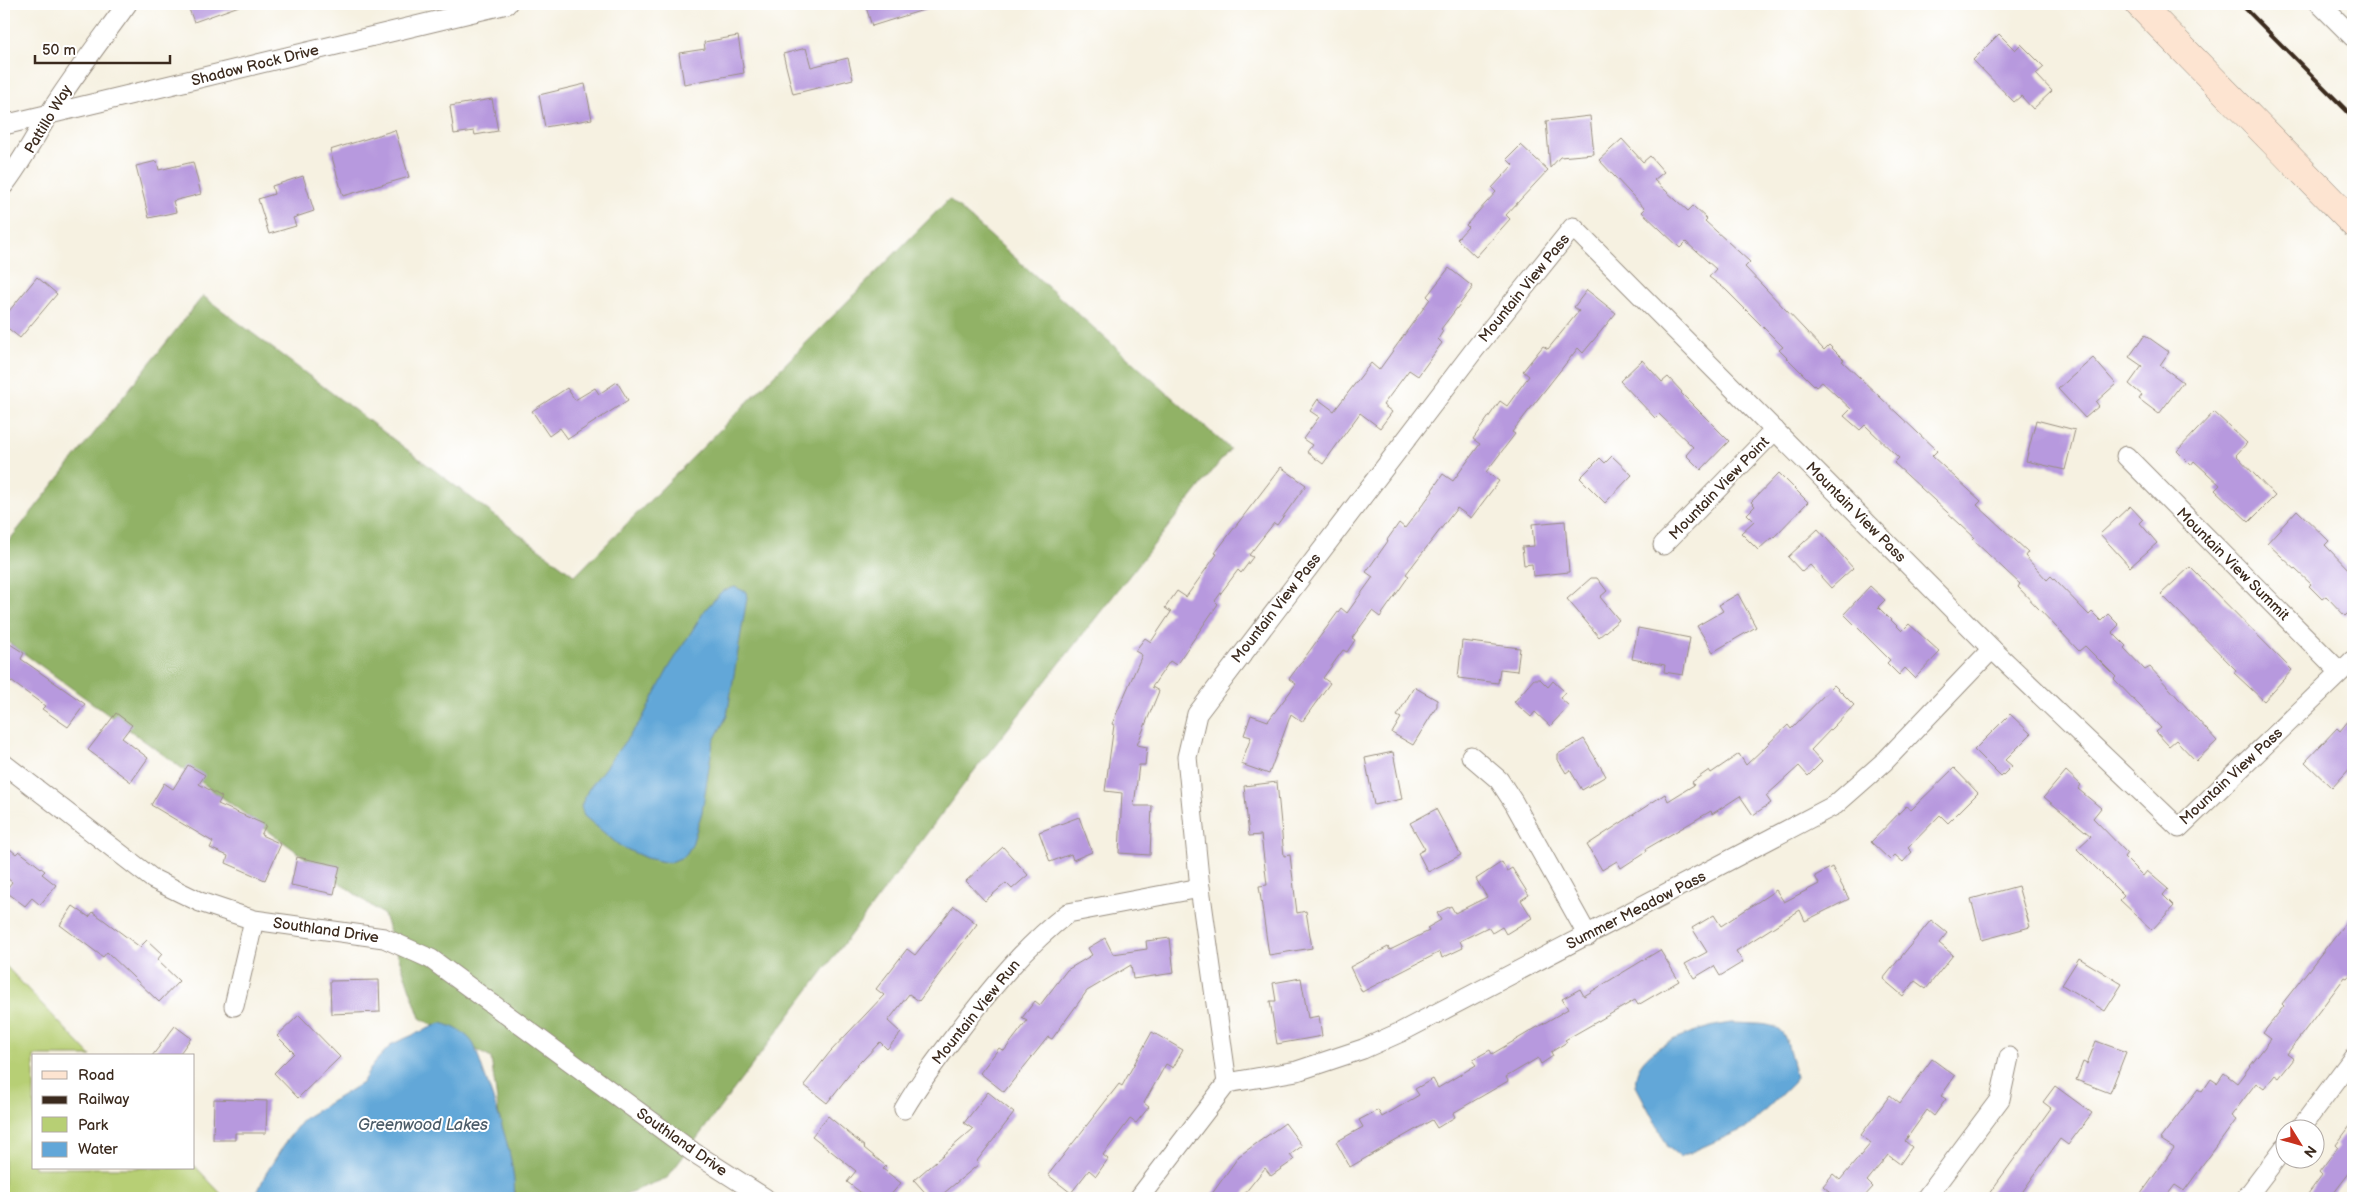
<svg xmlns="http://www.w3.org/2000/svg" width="2357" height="1202" font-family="'Balsamiq Sans',sans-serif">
<rect width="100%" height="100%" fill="#fff"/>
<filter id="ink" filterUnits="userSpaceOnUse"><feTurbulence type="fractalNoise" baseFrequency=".02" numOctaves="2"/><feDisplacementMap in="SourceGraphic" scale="10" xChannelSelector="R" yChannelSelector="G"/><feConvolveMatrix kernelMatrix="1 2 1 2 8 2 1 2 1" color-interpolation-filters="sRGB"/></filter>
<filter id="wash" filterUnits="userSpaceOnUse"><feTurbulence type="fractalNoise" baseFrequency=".0096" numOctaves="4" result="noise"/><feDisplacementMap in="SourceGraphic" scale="20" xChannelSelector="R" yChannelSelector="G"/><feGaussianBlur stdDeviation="1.12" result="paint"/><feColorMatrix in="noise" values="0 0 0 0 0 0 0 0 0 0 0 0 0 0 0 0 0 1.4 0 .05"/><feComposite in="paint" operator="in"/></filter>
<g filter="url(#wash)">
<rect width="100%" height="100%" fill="#f6f1e1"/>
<polygon fill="#b7cf74" stroke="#797c49" points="4,964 91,1056 34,1056 34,1168 194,1168 194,1165 225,1198 4,1198"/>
<polygon fill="#91b266" stroke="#666e42" points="949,199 1230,449 971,775 667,1178 615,1198 517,1198 505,1159 491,1058 420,1018 384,915 4,639 4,547 203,296 575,576"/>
<g fill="#62a7d8" stroke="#4e687b">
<polygon points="735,587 746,592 747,598 727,716 713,742 702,812 692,845 685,856 669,863 646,858 620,846 584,816 581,806 588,790 642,719 668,669 705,610 722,591"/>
<path d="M441,1023c12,3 24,9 32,20 4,7 6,17 9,25 12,34 36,95 32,130h-259l10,-23 22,-35 16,-21 59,-36 12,-20 18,-19z"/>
<path d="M1731,1023c57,2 51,-1 65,54l-3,6 -45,44 -68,30 -12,-10 -32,-61c-6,-39 65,-59 95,-63z"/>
</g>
<g id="blocks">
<g fill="#b799de">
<polygon points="187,4 239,4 239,6 194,22"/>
<polygon points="865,4 933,4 933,7 872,26"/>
<polygon points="1999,34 2015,50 2021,44 2044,67 2036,74 2052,91 2033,109 2021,96 2014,102 1973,60"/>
<polygon points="738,36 744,73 684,84 679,53 705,49 704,42"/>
<polygon points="806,48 811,67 848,58 853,79 793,94 783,54"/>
<polygon points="585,84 592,119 545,127 539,95"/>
<polygon points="492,99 498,131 475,135 474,131 454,134 450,106"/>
<polygon points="1590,116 1594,154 1560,157 1550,168 1546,121"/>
<polygon points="395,130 409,177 343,196 330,150"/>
<polygon points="1622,139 1643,162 1650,156 1664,172 1654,180 1688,211 1693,206 1707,219 1705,221 1750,262 1745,267 1824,350 1829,345 1844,360 1842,361 1937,451 1932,456 1981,501 1977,505 2028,552 2025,556 2047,580 2051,576 2089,615 2092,612 2101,621 2108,614 2119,625 2112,632 2126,646 2124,648 2145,670 2150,667 2217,741 2196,761 2176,740 2169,746 2156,732 2161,728 2114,679 2116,677 2085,646 2079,651 2018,587 2020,584 1972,539 1974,537 1894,463 1899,458 1865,425 1860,430 1844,416 1851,409 1822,382 1816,387 1779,350 1783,347 1725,289 1709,277 1716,269 1686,242 1680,248 1642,212 1645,209 1599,160"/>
<polygon points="1521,145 1548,170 1506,215 1510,219 1476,257 1457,239 1468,227 1466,225 1496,192 1492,188 1513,165 1507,159"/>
<polygon points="157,161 159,170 193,162 201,194 173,201 176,212 149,218 136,166"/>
<polygon points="303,176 314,211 293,218 296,226 269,234 258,199 274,194 272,186"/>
<polygon points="1449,268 1473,287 1441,329 1443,331 1438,339 1442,343 1418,376 1409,370 1383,405 1392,412 1380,428 1360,413 1323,464 1307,452 1312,445 1303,439 1319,417 1310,411 1318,399 1334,411 1371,363 1379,370 1430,299 1427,296"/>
<polygon points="37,277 57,294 20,338 4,325 4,317"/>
<polygon points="1587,290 1616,313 1583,353 1578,348 1512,432 1515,434 1486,472 1499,481 1471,518 1457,508 1406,574 1409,576 1380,617 1372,611 1352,638 1355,640 1347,652 1343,650 1323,678 1330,683 1302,722 1291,714 1269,774 1241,764 1251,737 1244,735 1251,715 1268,721 1296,684 1289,679 1341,608 1347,613 1373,577 1366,572 1388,541 1387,540 1399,523 1405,528 1433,491 1432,490 1443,474 1453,481 1480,444 1473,439 1500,401 1507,406 1529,376 1523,371 1543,346 1548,349 1579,311 1574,307"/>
<polygon points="2145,335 2169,352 2160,365 2183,382 2159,414 2139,399 2142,395 2129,384 2142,366 2129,357"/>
<polygon points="2093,358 2116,384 2096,402 2099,406 2085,418 2058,389"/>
<polygon points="1642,360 1662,382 1668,377 1682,392 1681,393 1729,441 1701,470 1686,455 1693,447 1659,414 1655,418 1620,381"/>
<polygon points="617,382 628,400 568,439 560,428 549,436 532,411 567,388 575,400 595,388 599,394"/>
<polygon points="2214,412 2247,443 2236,455 2275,496 2249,522 2215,490 2220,485 2194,461 2191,465 2177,451"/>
<polygon points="2036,420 2075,430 2065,470 2026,461"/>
<polygon points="1612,456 1632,475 1605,503 1580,478 1600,458 1605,463"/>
<polygon points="1281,467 1306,485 1277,525 1274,523 1249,555 1253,557 1241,573 1238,570 1215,601 1218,604 1176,665 1170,661 1152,687 1159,691 1137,745 1147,747 1145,765 1139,765 1134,806 1152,806 1150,855 1119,853 1122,793 1105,791 1114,725 1112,724 1142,655 1135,651 1145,638 1151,642 1171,612 1165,608 1177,591 1186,597 1217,554 1215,553"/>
<polygon points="1779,473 1808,502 1772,539 1771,538 1758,550 1741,533 1754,521 1747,514 1755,506 1751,502"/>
<polygon points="2130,506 2143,520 2140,523 2157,543 2130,567 2100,534"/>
<polygon points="2297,510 2329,541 2325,545 2353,574 2353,608 2345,616 2326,596 2322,599 2309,586 2311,584 2267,543"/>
<polygon points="1565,521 1569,572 1533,576 1532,564 1524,565 1522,547 1534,546 1532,524"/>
<polygon points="1818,529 1853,568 1831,588 1810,565 1802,572 1788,557"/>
<polygon points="2190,567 2292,670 2264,701 2234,673 2236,670 2161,594"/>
<polygon points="1591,578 1597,578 1607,591 1600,597 1619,620 1599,637 1567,599"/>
<polygon points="1870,586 1885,600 1878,607 1902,631 1909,624 1940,652 1915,678 1905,668 1899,675 1887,663 1890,660 1844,614"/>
<polygon points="1738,594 1756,627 1713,652 1697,626 1723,611 1719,605"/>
<polygon points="1638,628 1690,638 1683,675 1664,672 1665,665 1632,659"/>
<polygon points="1462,641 1520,648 1517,671 1500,669 1498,683 1458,678"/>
<polygon points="10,644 24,653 21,659 85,704 68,727 42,709 45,706 4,676 4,654"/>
<polygon points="1534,679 1540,679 1548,687 1553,681 1565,692 1560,698 1569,706 1550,726 1535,712 1531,717 1514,702"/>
<polygon points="1834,685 1854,705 1811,750 1822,762 1808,776 1799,766 1766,796 1771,803 1753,815 1740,796 1712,814 1711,811 1646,849 1647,851 1621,868 1617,861 1602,870 1587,845 1665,794 1668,801 1694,785 1692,782 1709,770 1711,773 1739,754 1746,765 1788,725 1791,729"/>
<polygon points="1414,687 1437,700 1437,706 1413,745 1392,733 1401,718 1397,716"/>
<polygon points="116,713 132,725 122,738 148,758 131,782 88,750"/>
<polygon points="2010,714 2031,734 2005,760 2012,766 2001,777 1974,750"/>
<polygon points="2353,715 2353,765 2332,788 2305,762 2337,728 2340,731"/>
<polygon points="1584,739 1606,776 1582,790 1570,770 1566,773 1558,760 1558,754"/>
<polygon points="1393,752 1402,799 1374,805 1365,758"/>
<polygon points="188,765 205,775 199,784 222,797 218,804 266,825 261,835 281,844 265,880 226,863 228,856 210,848 213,842 151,805 164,783 173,789"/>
<polygon points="1954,768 1978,793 1948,823 1940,815 1908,848 1912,852 1903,862 1895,855 1890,860 1871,842 1906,806 1911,810"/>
<polygon points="2066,771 2081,785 2078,789 2101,808 2093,818 2127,853 2124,857 2143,876 2147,871 2168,889 2163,895 2174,906 2152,930 2120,900 2124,896 2077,849 2091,836 2044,797"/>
<polygon points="1277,782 1284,856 1290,855 1297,913 1306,911 1312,948 1269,955 1259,886 1267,885 1261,835 1249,836 1244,786"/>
<polygon points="1436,809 1461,855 1428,872 1418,853 1425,849 1410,823"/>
<polygon points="1079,817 1092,852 1073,860 1071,854 1050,862 1039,832"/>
<polygon points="4,844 16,854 19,851 45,871 42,874 56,885 40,905 32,898 25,906 5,891 12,882 4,876"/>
<polygon points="1003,847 1028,875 1012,889 1006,883 985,901 966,881"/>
<polygon points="297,857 340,866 334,894 291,885"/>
<polygon points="1502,862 1507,871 1512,868 1529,895 1521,900 1532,918 1506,934 1502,927 1492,933 1488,927 1460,941 1463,948 1442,958 1440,952 1362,992 1350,967 1388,947 1390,950 1429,931 1427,928 1441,920 1437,913 1451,906 1455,913 1487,897 1476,879"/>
<polygon points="1832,867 1849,899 1805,921 1800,910 1736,951 1743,962 1720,976 1714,966 1694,978 1685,964 1707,952 1692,928 1714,915 1721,926 1776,890 1784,902 1819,884 1815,876"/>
<polygon points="2018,886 2030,927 1982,940 1971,899"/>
<polygon points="73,906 89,917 93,912 140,947 147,940 162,954 157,960 179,981 159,1002 107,952 103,957 60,925"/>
<polygon points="954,906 977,924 919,1001 909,994 888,1021 901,1033 887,1049 880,1042 862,1061 861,1060 827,1103 804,1085 830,1052 884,995 876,989 907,949 915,955"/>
<polygon points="2353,913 2353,971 2347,978 2345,977 2287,1054 2294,1059 2279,1078 2275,1075 2264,1089 2256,1083 2231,1116 2236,1120 2184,1191 2175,1185 2165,1198 2138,1198 2174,1148 2160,1139 2175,1119 2198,1089 2202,1092 2211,1079 2217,1083 2224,1073 2237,1083 2271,1039 2263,1033 2284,1006 2282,1004"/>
<polygon points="1931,920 1947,933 1939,943 1953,955 1926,989 1915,981 1903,996 1883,979"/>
<polygon points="1105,938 1113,954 1147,949 1146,941 1170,938 1174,973 1133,979 1131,965 1087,991 1052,1039 1048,1037 1004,1092 980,1073 999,1048 1004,1051 1027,1021 1022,1018 1035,1001 1040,1005 1067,970 1092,955 1088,948"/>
<polygon points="1660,950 1679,981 1638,1005 1635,1000 1565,1040 1567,1042 1551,1052 1553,1056 1541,1064 1538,1058 1506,1077 1508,1081 1453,1113 1455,1117 1437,1128 1432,1120 1350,1167 1336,1142 1363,1127 1359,1120 1378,1110 1382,1117 1419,1095 1415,1089 1433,1079 1438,1088 1476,1065 1472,1060 1490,1050 1492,1054 1568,1009 1562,999 1580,989 1584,996"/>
<polygon points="2079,958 2122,984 2105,1011 2062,985"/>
<polygon points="1301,978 1308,1018 1319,1016 1322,1036 1277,1044 1270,1001 1276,1001 1273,983"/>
<polygon points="379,980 380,1012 331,1014 330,981"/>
<polygon points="299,1015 340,1057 298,1098 274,1073 294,1053 277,1036"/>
<polygon points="175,1026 191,1038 178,1056 152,1056"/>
<polygon points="1152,1032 1183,1050 1173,1068 1166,1064 1144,1103 1149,1107 1136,1123 1130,1119 1103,1155 1108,1159 1096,1176 1089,1170 1071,1193 1048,1175 1119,1084 1122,1086"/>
<polygon points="2096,1041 2126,1052 2110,1093 2076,1080 2083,1062 2087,1064"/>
<polygon points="1932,1059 1955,1076 1941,1096 1946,1099 1934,1116 1927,1110 1905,1141 1912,1147 1900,1164 1888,1155 1867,1181 1873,1187 1863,1198 1837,1198 1823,1186 1833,1174 1840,1180 1871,1143 1861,1135 1890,1095 1900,1103"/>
<polygon points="2055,1086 2092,1113 2068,1145 2060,1139 2018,1198 1986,1198 2051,1108 2043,1102"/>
<polygon points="988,1092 1014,1113 977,1161 979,1164 938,1198 930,1198 914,1180 973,1129 964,1123"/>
<polygon points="214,1099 267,1101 266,1133 235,1133 235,1140 213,1140"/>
<polygon points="828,1116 865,1147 864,1148 886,1166 883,1169 901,1183 888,1198 868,1198 847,1182 856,1171 812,1136"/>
<polygon points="2353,1122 2353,1168 2330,1198 2305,1198 2322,1175 2319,1172 2338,1147 2336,1145"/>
<polygon points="1285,1123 1302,1146 1290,1155 1294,1160 1271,1176 1265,1168 1241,1198 1209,1198 1239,1156"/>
</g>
</g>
</g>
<g filter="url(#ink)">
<use href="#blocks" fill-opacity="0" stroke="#988e80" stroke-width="1"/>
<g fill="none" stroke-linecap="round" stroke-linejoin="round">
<g stroke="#988e80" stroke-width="21">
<g id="minor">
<polyline points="2320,4 2353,37"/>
<polyline points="4,125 507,4"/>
<path d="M4,185c18,-23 30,-47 45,-71 24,-38 52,-74 78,-110"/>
<polyline points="2126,456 2340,672"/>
<polyline points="1663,545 1775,430"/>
<polyline points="1471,756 1499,780 1514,803 1588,936"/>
<polyline points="4,764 153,879 200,902 254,920 384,938 431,959 693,1152 765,1198"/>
<polyline points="234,1006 254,920"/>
<polyline points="1227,1083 1297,1071 1363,1049 1401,1032 1835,805 1885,761 1992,649"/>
<path d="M904,1109c17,-29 37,-55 57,-81 32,-42 65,-83 107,-115l132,-25"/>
<polyline points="2299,1130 2353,1058"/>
<polyline points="1139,1198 1227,1083 1200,888 1187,757 1197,714 1475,349 1573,227 1992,649 2179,828 2353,660"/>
<polyline points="1926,1198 2000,1099 2009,1057"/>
<polyline points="2246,1198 2284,1148"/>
</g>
</g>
<g stroke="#988e80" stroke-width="29">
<polyline id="secondary" points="2139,4 2353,223"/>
</g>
<use href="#minor" stroke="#fff" stroke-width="19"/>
<use href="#secondary" stroke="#fde4d1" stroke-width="28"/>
<polyline stroke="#3b2a1e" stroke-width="4" points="2241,4 2353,117"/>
</g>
</g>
<g text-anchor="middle" stroke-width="4" stroke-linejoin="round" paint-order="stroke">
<g font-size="15" fill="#3b2a1e" stroke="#fff">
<text transform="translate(255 65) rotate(-14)" y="5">Shadow Rock Drive</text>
<text transform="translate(48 119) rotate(-59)" y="5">Pattillo Way</text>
<text transform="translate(1524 288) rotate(-51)" y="5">Mountain View Pass</text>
<text transform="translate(1719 488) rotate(-46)" y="5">Mountain View Point</text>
<text transform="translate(1856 512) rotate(45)" y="5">Mountain View Pass</text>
<text transform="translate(2233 564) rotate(45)" y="5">Mountain View Summit</text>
<text transform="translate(1276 608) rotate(-52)" y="5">Mountain View Pass</text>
<text transform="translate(2231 776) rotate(-43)" y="5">Mountain View Pass</text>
<text transform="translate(1636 910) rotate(-27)" y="5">Summer Meadow Pass</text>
<text transform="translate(326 930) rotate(8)" y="5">Southland Drive</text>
<text transform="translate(976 1012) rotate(-51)" y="5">Mountain View Run</text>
<text transform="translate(682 1142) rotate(35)" y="5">Southland Drive</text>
</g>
<g font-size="16" font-style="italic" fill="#4b5c68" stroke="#fff">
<text x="423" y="1130">Greenwood Lakes</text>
</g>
</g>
<rect width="2357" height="1202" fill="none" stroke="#fff" stroke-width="20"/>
<rect x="32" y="1054" width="162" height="115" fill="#ffffff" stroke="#b1aaa5"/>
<rect x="42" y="1071" width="25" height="8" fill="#fde4d1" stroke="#b1aaa5"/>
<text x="78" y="1080" font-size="15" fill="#3b2a1e">Road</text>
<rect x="42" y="1096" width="25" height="8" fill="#3b2a1e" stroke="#b1aaa5"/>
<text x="78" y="1104" font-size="15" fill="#3b2a1e">Railway</text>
<rect x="42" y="1117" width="25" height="15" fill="#b7cf74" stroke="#b1aaa5"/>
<text x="78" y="1130" font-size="15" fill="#3b2a1e">Park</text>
<rect x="42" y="1142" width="25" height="15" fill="#62a7d8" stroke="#b1aaa5"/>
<text x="78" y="1154" font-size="15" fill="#3b2a1e">Water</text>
<g transform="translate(2300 1144) rotate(127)"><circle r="24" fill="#ffffff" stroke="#b1aaa5"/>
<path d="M0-4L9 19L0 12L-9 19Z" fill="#c8321e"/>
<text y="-8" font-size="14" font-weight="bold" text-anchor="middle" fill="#3b2a1e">N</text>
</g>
<path d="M35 55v8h135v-8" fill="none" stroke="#3b2a1e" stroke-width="2.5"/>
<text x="42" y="55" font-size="15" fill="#3b2a1e" stroke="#ffffff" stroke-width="4" paint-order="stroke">50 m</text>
</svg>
